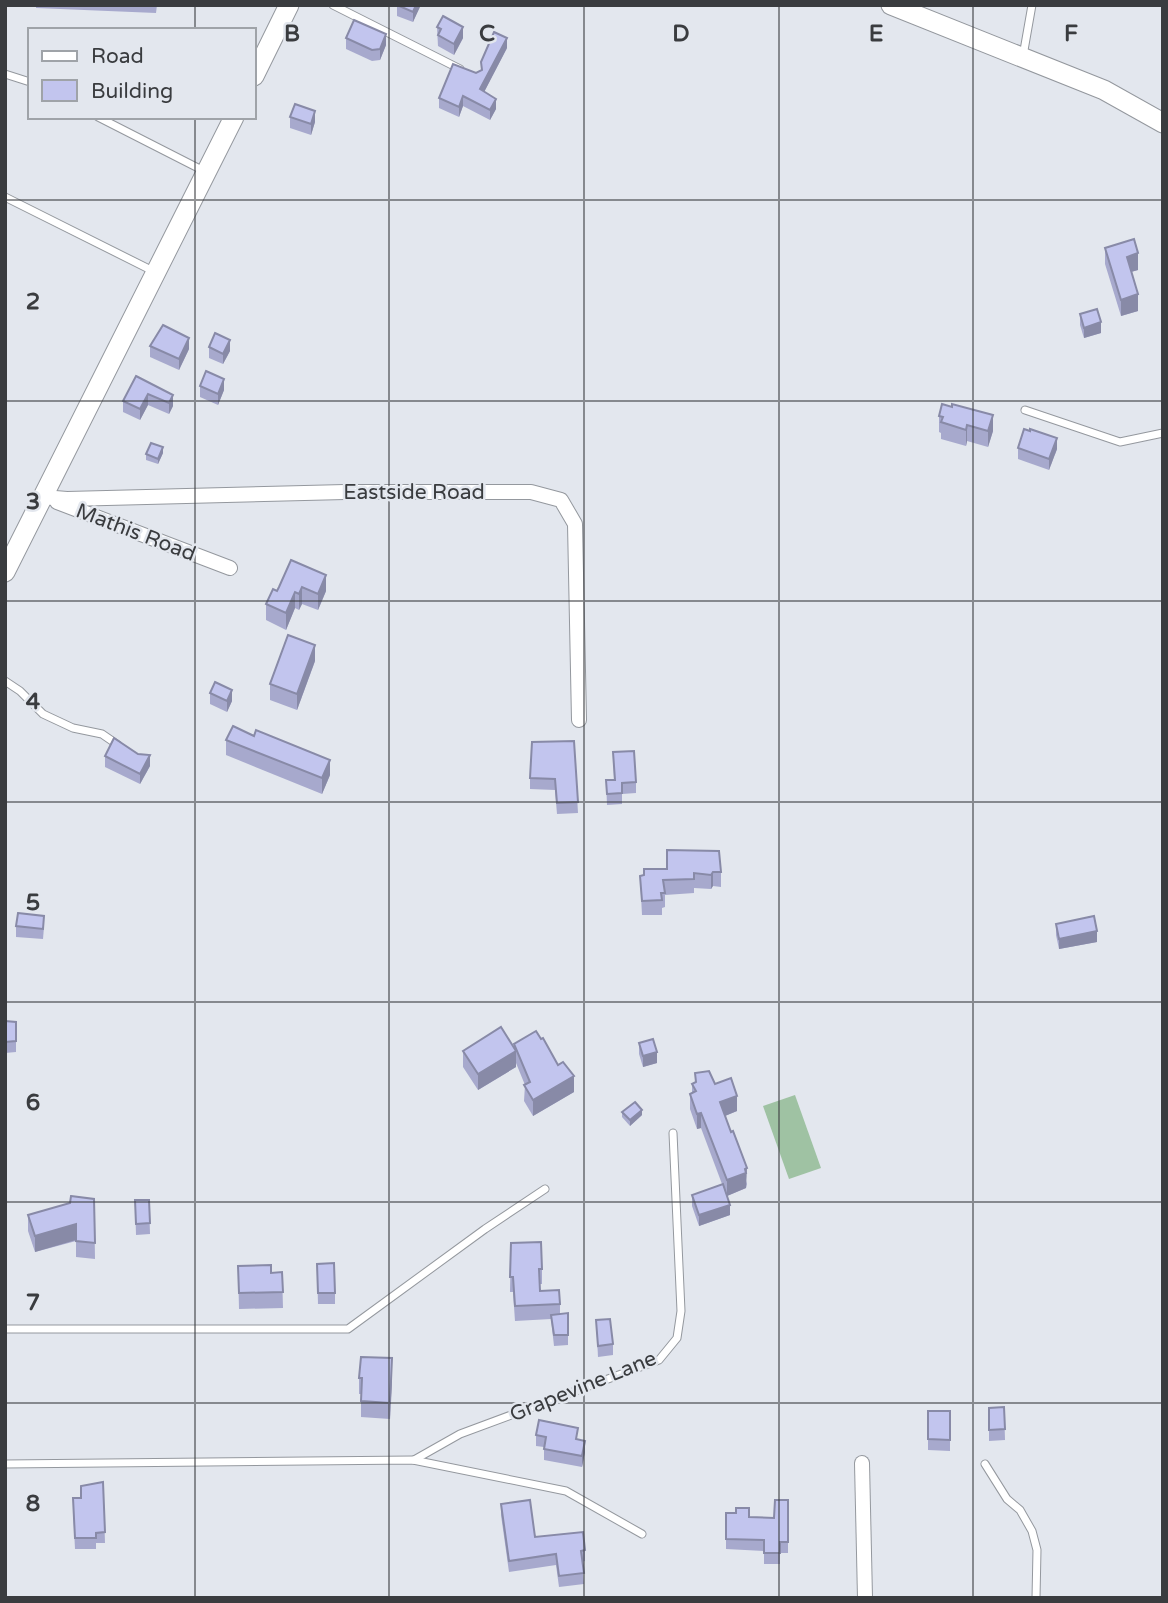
<svg xmlns="http://www.w3.org/2000/svg" width="1168" height="1603" font-family="'Varela Round',sans-serif">
<rect width="100%" height="100%" fill="#e3e7ee"/>
<polygon fill="#9fc2a3" points="795,1095 821,1168 789,1179 763,1106"/>
<g fill="none" stroke-linecap="round" stroke-linejoin="round">
<g stroke="#94989e" stroke-width="9">
<g id="service">
<polyline points="333,5 460,69"/>
<polyline points="1023,56 1032,5"/>
<polyline points="5,74 30,82"/>
<polyline points="98,117 204,171"/>
<polyline points="5,197 155,272"/>
<polyline points="1025,410 1120,442 1163,433"/>
<polyline points="5,681 20,691 43,714 73,728 102,734 118,745"/>
<polyline points="5,1329 348,1329 485,1229 545,1189"/>
<polyline points="414,1460 460,1434 659,1360 677,1338 681,1311 673,1133"/>
<polyline points="5,1464 413,1460 566,1491 642,1534"/>
<polyline points="985,1464 1007,1499 1020,1510 1032,1531 1037,1550 1036,1598"/>
</g>
</g>
<g stroke="#94989e" stroke-width="16">
<g id="minor">
<polyline points="43,497 67,499 345,492 531,492 561,500 575,524 579,720"/>
<polyline points="57,502 230,568"/>
<polyline points="862,1463 865,1598"/>
</g>
</g>
<g stroke="#94989e" stroke-width="21">
<g id="secondary">
<polyline points="891,5 1104,90 1163,123"/>
<polyline points="254,76 289,5"/>
<polyline points="5,572 234,117"/>
</g>
</g>
<use href="#service" stroke="#fff" stroke-width="7"/>
<use href="#minor" stroke="#fff" stroke-width="14"/>
<use href="#secondary" stroke="#fff" stroke-width="19"/>
</g>
<g fill="#a7a9cd">
<polygon points="36,5 157,5 156,13 36,8"/>
<polygon points="397,5 420,5 413,22 397,16"/>
<polygon points="437,27 463,38 454,55 438,46"/>
<polygon points="346,38 386,45 380,60 372,61 346,49"/>
<polygon points="507,48 484,92 496,109 490,120 463,106 459,117 439,108 439,98 476,73 481,71 481,62"/>
<polygon points="290,117 315,122 311,135 290,128"/>
<polygon points="1105,248 1138,270 1131,272 1138,311 1121,316 1105,264"/>
<polygon points="1080,314 1101,333 1084,338 1080,325"/>
<polygon points="150,346 189,349 179,370 150,357"/>
<polygon points="209,347 230,351 223,364 209,358"/>
<polygon points="136,376 173,406 169,414 148,405 140,420 123,412 123,401"/>
<polygon points="200,386 224,390 218,405 200,397"/>
<polygon points="939,416 993,431 988,447 967,441 966,446 941,439 941,433 939,432"/>
<polygon points="1018,448 1057,449 1049,470 1018,459"/>
<polygon points="163,453 158,464 146,460 146,454"/>
<polygon points="291,560 326,591 318,610 302,604 299,610 295,608 286,630 266,620 266,604 279,587"/>
<polygon points="315,661 297,710 270,700 270,684"/>
<polygon points="210,693 232,701 227,712 210,704"/>
<polygon points="226,740 330,775 322,794 226,755"/>
<polygon points="574,741 578,813 557,814 555,790 530,789 530,778"/>
<polygon points="613,752 636,782 636,793 622,794 622,804 607,805 606,780 614,780"/>
<polygon points="105,756 150,766 140,784 105,767"/>
<polygon points="644,869 721,872 721,887 713,886 711,889 694,888 694,893 665,895 665,907 662,908 662,915 642,915 640,876 644,875"/>
<polygon points="1056,924 1097,942 1059,949 1056,935"/>
<polygon points="16,926 44,927 43,939 16,937"/>
<polygon points="5,1021 16,1022 16,1052 5,1053"/>
<polygon points="639,1043 657,1063 643,1067 639,1054"/>
<polygon points="514,1044 574,1092 533,1116 524,1101 525,1085 516,1063 516,1067 478,1090 463,1067 463,1051 514,1049"/>
<polygon points="695,1073 715,1084 737,1111 725,1116 747,1184 746,1188 727,1196 730,1215 699,1226 692,1206 692,1195 722,1184 701,1128 697,1129 690,1109 690,1094 692,1093 692,1084 695,1083"/>
<polygon points="622,1112 642,1115 630,1126 622,1117"/>
<polygon points="94,1199 95,1259 76,1257 76,1241 35,1252 28,1231 28,1215"/>
<polygon points="135,1200 149,1200 150,1234 136,1235"/>
<polygon points="511,1243 542,1269 542,1284 539,1284 540,1291 560,1304 560,1314 568,1313 568,1345 554,1346 551,1319 515,1321 513,1292 510,1292"/>
<polygon points="317,1264 335,1293 335,1304 318,1304"/>
<polygon points="238,1266 271,1273 282,1272 283,1308 239,1309"/>
<polygon points="596,1320 613,1344 613,1355 598,1357"/>
<polygon points="392,1375 390,1419 361,1417 361,1394 359,1394 359,1378"/>
<polygon points="1004,1407 1005,1440 989,1441 989,1408"/>
<polygon points="928,1411 950,1411 950,1451 928,1450"/>
<polygon points="536,1435 578,1440 585,1452 582,1467 544,1460 544,1447 536,1446"/>
<polygon points="103,1482 105,1543 96,1543 96,1549 75,1549 73,1509 81,1498"/>
<polygon points="788,1500 788,1553 780,1553 780,1564 764,1564 764,1551 726,1549 726,1513 749,1517 774,1518"/>
<polygon points="501,1504 535,1537 585,1550 585,1561 582,1562 584,1584 559,1587 556,1565 509,1572 501,1515"/>
</g>
<g fill="#888aa7">
<polygon points="416,5 420,5 420,7 413,22 413,12"/>
<polygon points="463,27 463,38 454,55 454,44"/>
<polygon points="386,34 386,45 380,60 380,49"/>
<polygon points="507,38 507,48 480,100 480,89"/>
<polygon points="463,96 463,106 459,117 459,107"/>
<polygon points="496,99 496,109 490,120 490,110"/>
<polygon points="315,111 315,122 311,135 311,124"/>
<polygon points="1138,253 1138,270 1127,273 1127,257"/>
<polygon points="1138,294 1138,311 1121,316 1121,300"/>
<polygon points="1101,322 1101,333 1084,338 1084,328"/>
<polygon points="189,338 189,349 179,370 179,359"/>
<polygon points="230,340 230,351 223,364 223,354"/>
<polygon points="224,379 224,390 218,405 218,394"/>
<polygon points="148,394 148,405 140,420 140,409"/>
<polygon points="173,395 173,406 169,414 169,403"/>
<polygon points="993,415 993,431 988,447 988,431"/>
<polygon points="967,425 967,441 966,446 966,430"/>
<polygon points="1057,438 1057,449 1049,470 1049,459"/>
<polygon points="163,447 163,453 158,464 158,459"/>
<polygon points="326,575 326,591 318,610 318,594"/>
<polygon points="302,587 302,604 299,610 299,594"/>
<polygon points="295,592 295,608 286,630 286,613"/>
<polygon points="315,645 315,661 297,710 297,694"/>
<polygon points="232,690 232,701 227,712 227,701"/>
<polygon points="150,755 150,766 140,784 140,774"/>
<polygon points="330,760 330,775 322,794 322,778"/>
<polygon points="713,872 713,886 711,889 711,875"/>
<polygon points="1097,931 1097,942 1059,949 1059,939"/>
<polygon points="516,1051 516,1067 478,1090 478,1074"/>
<polygon points="657,1052 657,1063 643,1067 643,1056"/>
<polygon points="574,1076 574,1092 533,1116 533,1100"/>
<polygon points="737,1096 737,1111 720,1118 720,1102"/>
<polygon points="642,1110 642,1115 630,1126 630,1120"/>
<polygon points="701,1113 701,1128 697,1129 697,1114"/>
<polygon points="747,1168 746,1188 727,1196 727,1180"/>
<polygon points="730,1205 730,1215 699,1226 699,1215"/>
<polygon points="76,1224 76,1240 35,1252 35,1236"/>
<polygon points="392,1358 392,1375 390,1419 390,1403"/>
<polygon points="585,1441 585,1452 582,1467 582,1456"/>
</g>
<g fill="#c2c5ee" stroke="#888aa7" stroke-width="2">
<polygon points="397,5 416,5 413,12"/>
<polygon points="443,16 463,27 454,44 438,35 441,29 437,27"/>
<polygon points="354,20 386,34 380,49 372,50 346,38"/>
<polygon points="494,32 507,38 480,89 496,99 490,110 463,96 459,107 439,98 453,64 476,73 482,70 481,62"/>
<polygon points="295,104 315,111 311,124 290,117"/>
<polygon points="1134,239 1138,253 1127,257 1138,294 1121,300 1105,248"/>
<polygon points="1097,309 1101,322 1084,328 1080,314"/>
<polygon points="163,325 189,338 179,359 150,346"/>
<polygon points="215,333 230,340 223,354 209,347"/>
<polygon points="206,371 224,379 218,394 200,386"/>
<polygon points="136,376 173,395 169,403 148,394 140,409 123,401"/>
<polygon points="942,404 952,407 952,404 993,415 988,431 967,425 966,430 941,422 943,417 939,416"/>
<polygon points="1024,429 1030,431 1030,429 1057,438 1049,459 1018,448"/>
<polygon points="151,443 163,447 158,459 146,454"/>
<polygon points="291,560 326,575 318,594 302,587 299,594 295,592 286,613 266,604 273,589 277,591 279,587"/>
<polygon points="288,635 315,645 297,694 270,684"/>
<polygon points="215,682 232,690 227,701 210,693"/>
<polygon points="233,726 254,736 256,730 330,760 322,778 226,740"/>
<polygon points="114,738 138,754 150,755 140,774 105,756"/>
<polygon points="574,741 578,802 557,803 555,779 530,778 532,742"/>
<polygon points="634,751 636,782 622,783 622,793 607,794 606,780 615,780 613,752"/>
<polygon points="667,850 719,851 721,872 713,872 711,875 694,873 694,879 663,880 665,893 661,893 662,900 642,901 640,876 644,875 644,869 667,869"/>
<polygon points="18,913 44,916 43,929 16,926"/>
<polygon points="1094,916 1097,931 1059,939 1056,924"/>
<polygon points="5,1021 16,1022 16,1041 5,1042"/>
<polygon points="501,1027 516,1051 478,1074 463,1051"/>
<polygon points="536,1031 541,1039 543,1038 558,1065 563,1062 574,1076 533,1100 524,1085 530,1082 514,1044"/>
<polygon points="653,1039 657,1052 643,1056 639,1043"/>
<polygon points="709,1071 715,1084 731,1078 737,1096 720,1102 731,1132 733,1131 747,1168 745,1169 746,1173 727,1180 701,1113 697,1114 690,1094 696,1091 692,1084 696,1082 695,1073"/>
<polygon points="635,1102 642,1110 630,1120 622,1112"/>
<polygon points="723,1184 730,1205 699,1215 692,1195"/>
<polygon points="71,1196 94,1199 95,1243 76,1241 76,1224 35,1236 28,1215 70,1203"/>
<polygon points="135,1200 149,1200 150,1223 136,1224"/>
<polygon points="541,1242 542,1269 539,1269 540,1291 559,1290 560,1304 515,1306 513,1277 510,1277 511,1243"/>
<polygon points="334,1263 335,1293 318,1293 317,1264"/>
<polygon points="271,1265 271,1273 282,1272 283,1292 239,1293 238,1266"/>
<polygon points="568,1313 568,1335 554,1335 551,1315"/>
<polygon points="610,1319 613,1344 598,1346 596,1320"/>
<polygon points="361,1357 392,1358 390,1403 361,1401 362,1378 359,1378"/>
<polygon points="1004,1407 1005,1429 989,1430 989,1408"/>
<polygon points="928,1411 950,1411 950,1440 928,1439"/>
<polygon points="539,1420 578,1428 576,1439 585,1441 582,1456 544,1449 546,1437 536,1435"/>
<polygon points="103,1482 105,1532 96,1533 96,1538 75,1538 73,1498 81,1498 81,1486"/>
<polygon points="530,1500 535,1537 583,1532 585,1550 581,1551 584,1573 559,1576 556,1554 509,1561 501,1504"/>
<polygon points="775,1500 788,1500 788,1542 780,1542 780,1553 764,1553 764,1540 726,1539 726,1513 736,1513 736,1508 749,1508 749,1517 774,1518"/>
</g>
<path fill="none" stroke="#3a3c3f" stroke-width="2" stroke-opacity="0.55" d="M195,5v25M389,5v1593M584,5v1593M779,5v1593M973,5v1593M195,117v1481M5,200h1158M5,401h1158M5,601h1158M5,802h1158M5,1002h1158M5,1202h1158M5,1403h1158"/>
<g text-anchor="middle" stroke-width="5" stroke-linejoin="round" paint-order="stroke">
<g font-size="21" fill="#3a3c3f" stroke="#e3e7ee">
<text x="414" y="499">Eastside Road</text>
<text transform="translate(136 532) rotate(21)" y="7">Mathis Road</text>
<text transform="translate(583 1386) rotate(-22)" y="7">Grapevine Lane</text>
</g>
</g>
<g font-size="23" text-anchor="middle" font-weight="bold" fill="#3a3c3f" stroke="#e3e7ee" stroke-width="5" stroke-linejoin="round" paint-order="stroke">
<text x="292" y="41">B</text>
<text x="487" y="41">C</text>
<text x="681" y="41">D</text>
<text x="876" y="41">E</text>
<text x="1071" y="41">F</text>
<text x="33" y="309">2</text>
<text x="33" y="509">3</text>
<text x="33" y="709">4</text>
<text x="33" y="910">5</text>
<text x="33" y="1110">6</text>
<text x="33" y="1310">7</text>
<text x="33" y="1511">8</text>
</g>
<rect width="1168" height="1603" fill="none" stroke="#3a3c3f" stroke-width="14"/>
<rect x="28" y="28" width="228" height="91" fill="#e3e7ee" stroke="#9fa3a8" stroke-width="2"/>
<rect x="42" y="51" width="35" height="10" fill="#ffffff" stroke="#9fa3a8" stroke-width="2"/>
<text x="91" y="63" font-size="21" fill="#3a3c3f">Road</text>
<rect x="42" y="80" width="35" height="21" fill="#c2c5ee" stroke="#9fa3a8" stroke-width="2"/>
<text x="91" y="98" font-size="21" fill="#3a3c3f">Building</text>
</svg>
